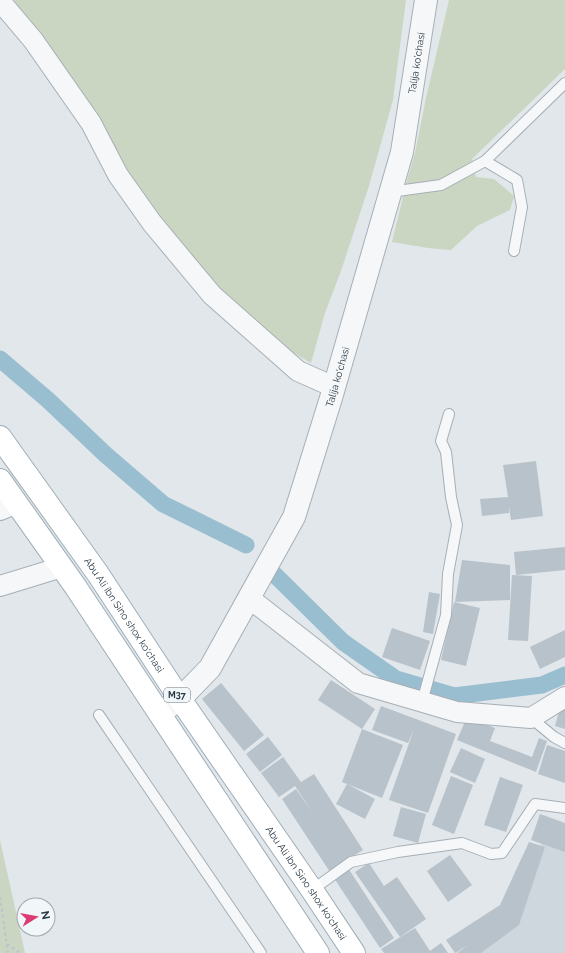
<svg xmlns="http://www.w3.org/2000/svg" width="565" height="953" font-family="Raleway,sans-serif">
<rect width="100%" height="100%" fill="#e1e7eb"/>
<polygon fill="#cfd7de" points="548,827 565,833 565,953 455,953 513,915"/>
<g fill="#cbd6c2">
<polygon points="14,0 406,0 393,100 369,186 341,271 325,313 311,363 273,341 222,292 147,203 101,125 35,32"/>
<polygon points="449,0 565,0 565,69 472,159 476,177 494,179 514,196 510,210 477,226 451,250 428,248 392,242 407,180 415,153 426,98"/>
<polygon points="0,840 25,953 0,953"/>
</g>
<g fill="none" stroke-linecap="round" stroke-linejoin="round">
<g stroke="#99becf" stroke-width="17">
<polyline points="0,359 48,400 106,455 163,504 246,545"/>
<polyline points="272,572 343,642 396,679 454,696 542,685 565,675"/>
</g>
</g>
<g fill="#b8c2ca">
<polygon points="536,461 543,516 511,520 509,507 509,513 482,516 480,499 508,497 503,465"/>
<polygon points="565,547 565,570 516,575 514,552"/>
<polygon points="462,560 510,565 510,600 455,602"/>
<polygon points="512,575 532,576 528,641 508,640"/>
<polygon points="429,592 440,594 433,634 423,632"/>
<polygon points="454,602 480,608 466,666 441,660"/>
<polygon points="392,628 430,641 420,670 382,657"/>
<polygon points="565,630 565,657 540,669 530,647"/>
<polygon points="331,680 375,709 362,729 318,700"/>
<polygon points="221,683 264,735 244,751 202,699"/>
<polygon points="562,701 565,701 565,729 555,726"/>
<polygon points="381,706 456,734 428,813 389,800 414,729 408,743 372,730"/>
<polygon points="467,717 495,728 490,741 532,757 539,738 547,741 536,772 457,740"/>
<polygon points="362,729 403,745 382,798 347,784 375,799 365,819 336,804 347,784 342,782"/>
<polygon points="268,737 282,755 260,772 246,754"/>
<polygon points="547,745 565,751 565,783 538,774"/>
<polygon points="461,748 485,759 475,783 450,772"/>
<polygon points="283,757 301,782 314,774 363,850 344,862 394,938 380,948 282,799 296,789 313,813 295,786 279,797 261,773"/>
<polygon points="451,776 473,785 454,834 432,825"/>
<polygon points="500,777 523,785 506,832 484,825"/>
<polygon points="401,807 426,814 418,843 393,836"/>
<polygon points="540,814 565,823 565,852 531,840"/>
<polygon points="529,842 545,847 519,925 481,953 458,953 468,945 455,953 446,940 500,905"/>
<polygon points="450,855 472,885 448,902 427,871"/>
<polygon points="369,863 384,886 397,877 426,919 400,937 355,872"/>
<polygon points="415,928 430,951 441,943 448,953 384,953 381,949"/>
</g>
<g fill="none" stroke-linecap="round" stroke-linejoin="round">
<g stroke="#a6afb6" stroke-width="12">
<g id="service">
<polyline points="485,161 517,180 522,207 514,251"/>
<polyline points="390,192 441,185 485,161 565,83"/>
<polyline points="422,702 446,615 448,574 457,525 451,497 446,452 441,441 449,414"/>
<polyline points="99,715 261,953"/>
<polyline points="531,718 554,737 565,743"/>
<polyline points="312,890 351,862 398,852 462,843 491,854 502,853 535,804 565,808"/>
</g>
</g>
<g stroke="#a6afb6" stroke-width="22">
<g id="minor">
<polyline points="0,1 33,40 91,123 118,175 152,223 212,295 298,371 334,387"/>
<polyline points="0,510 17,503"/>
<polyline points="0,586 62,567"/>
<polyline points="249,598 358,683 457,712 531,718 565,697"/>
</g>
</g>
<g stroke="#a6afb6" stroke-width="24">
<g id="tertiary">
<path id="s1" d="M160,713l20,-14 30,-31 84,-151 37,-119 71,-246 24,-152"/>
</g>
</g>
<g stroke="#9faeb8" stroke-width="24">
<g id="primary">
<path id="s2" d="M0,437l98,137 82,125 132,191 42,63"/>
<polyline points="0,480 75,586 318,953"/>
</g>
</g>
<g stroke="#c0c5ca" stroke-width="2.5" stroke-dasharray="3 3" stroke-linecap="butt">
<polyline points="0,897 8,953"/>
<polyline points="7,944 20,953"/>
</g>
<use href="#service" stroke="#f5f7f9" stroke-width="10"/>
<use href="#minor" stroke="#f5f7f9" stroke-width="20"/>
<use href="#tertiary" stroke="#f5f7f9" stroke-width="22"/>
<use href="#primary" stroke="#fff" stroke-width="22"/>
</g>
<g text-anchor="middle" stroke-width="4" stroke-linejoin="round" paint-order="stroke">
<rect fill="#f1f6f8" stroke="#64717b" stroke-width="1" x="164" y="688" width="26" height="14" rx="3"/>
<g font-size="9" font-weight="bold" fill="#283845">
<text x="177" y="698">M37</text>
</g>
<g font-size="10" fill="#283845" stroke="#f1f6f8">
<text dy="4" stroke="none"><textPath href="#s1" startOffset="711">Talija ko'chasi</textPath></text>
<text dy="4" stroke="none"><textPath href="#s1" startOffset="387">Talija ko'chasi</textPath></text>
<text dy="4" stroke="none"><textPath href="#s2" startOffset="217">Abu Ali ibn Sino shox ko'chasi</textPath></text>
<text dy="4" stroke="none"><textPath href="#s2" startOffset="541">Abu Ali ibn Sino shox ko'chasi</textPath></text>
</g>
</g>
<g transform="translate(36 917) rotate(79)"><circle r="19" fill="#f1f6f8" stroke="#a1aab0"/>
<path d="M0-3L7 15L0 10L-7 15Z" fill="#dc3b74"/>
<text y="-6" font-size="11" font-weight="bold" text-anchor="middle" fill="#283845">N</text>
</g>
</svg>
